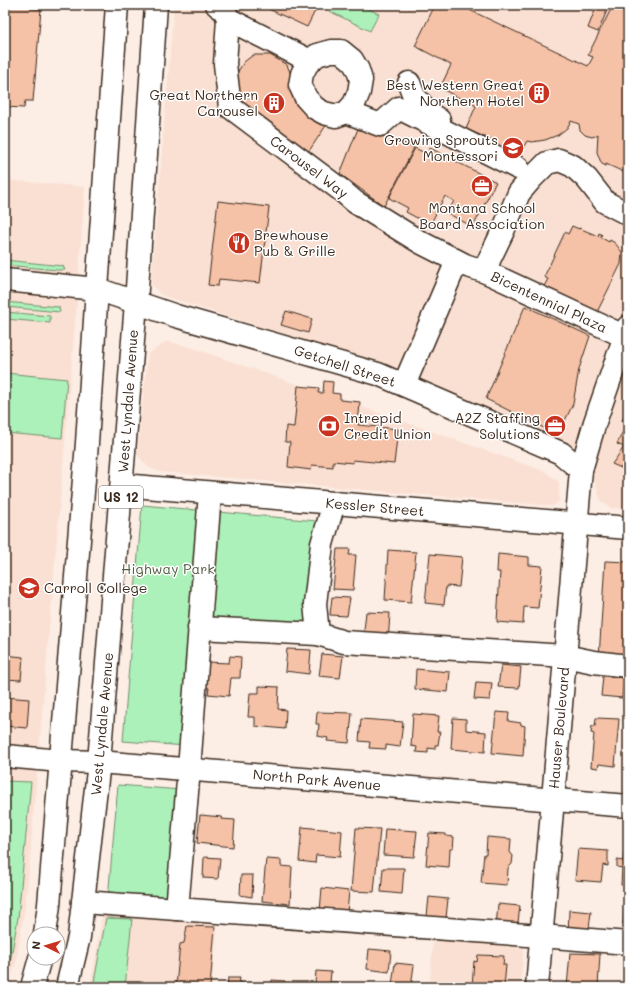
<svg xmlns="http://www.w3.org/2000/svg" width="633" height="992" font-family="Mali,sans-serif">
<rect width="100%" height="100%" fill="#fcede5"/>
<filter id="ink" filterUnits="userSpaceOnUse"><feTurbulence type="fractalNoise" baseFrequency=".025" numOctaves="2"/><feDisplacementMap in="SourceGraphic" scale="8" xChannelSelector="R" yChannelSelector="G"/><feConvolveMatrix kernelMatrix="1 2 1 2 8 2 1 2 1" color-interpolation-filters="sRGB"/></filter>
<g filter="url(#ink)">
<g fill="#fae0d2">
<polygon points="174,5 628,5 628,509 611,508 601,501 594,480 564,446 395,370 161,295 151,284"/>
<polygon points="5,180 85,187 76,311 27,892 16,963 7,987 5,987"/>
<polygon points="167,341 193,348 544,471 559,482 559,501 553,506 160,472 148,467 137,454 148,354"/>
<polygon points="103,913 219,917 211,987 90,987 94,966"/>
<polygon points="434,928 525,935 520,987 466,987 466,984 430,980"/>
</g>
<g fill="#acf0ba" stroke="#748d6c">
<polygon points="332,5 361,5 379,14 370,31 329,11"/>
<polygon points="5,260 63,266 65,270 57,270 5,265"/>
<polygon points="5,302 59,307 60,312 5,307"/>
<polygon points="5,312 50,316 50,323 5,319"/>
<polygon points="5,373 67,379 62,438 5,433"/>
<polygon points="142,505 328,522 318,634 195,628 185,746 123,741"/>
<polygon points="5,781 31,782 18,918 11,957 5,974"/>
<polygon points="118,785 181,790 171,904 108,898"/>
<polygon points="106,918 132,919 125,987 93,987"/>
</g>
<g fill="#f6c2a7" stroke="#3b2a1e">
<polygon points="5,5 31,5 30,8 41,9 33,101 25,101 24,108 5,107"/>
<polygon points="260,5 318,5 307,27"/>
<polygon points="435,5 459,5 588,66 593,57 588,55 613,5 628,5 628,174 606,164 606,166 602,164 600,160 597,152 598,134 595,136 592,137 585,135 580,130 579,124 571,121 567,128 558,135 545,140 532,142 527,141 518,157 486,141 487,138 466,129 476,106 462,98 461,99 440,88 451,65 415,46"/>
<polygon points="597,5 600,5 608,8 598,32 588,28"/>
<polygon points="253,55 270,55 287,65 292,77 327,124 307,154 265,124 240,100 235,76 244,62"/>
<polygon points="359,126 380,132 414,148 384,206 340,174"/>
<polygon points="415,148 427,154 430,148 496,182 473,227 447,213 454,201 445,196 430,225 406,212 408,208 389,198"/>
<polygon points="218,201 269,207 260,283 219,279 218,286 208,285"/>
<polygon points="572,226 579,229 579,228 598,236 599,233 602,235 600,237 609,242 610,240 615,243 622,252 621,264 595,316 542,290 548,279 544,277 565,232 568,234"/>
<polygon points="525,306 590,336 579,369 573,404 558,435 486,399"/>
<polygon points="286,311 312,319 308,333 281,325"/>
<polygon points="324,381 333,382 332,393 340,394 340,400 360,402 358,425 398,429 394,464 353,460 353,463 333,461 333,467 312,465 311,470 288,467 290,442 285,442 286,426 294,427 298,386 319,388 318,393 323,393"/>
<polygon points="628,408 628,471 612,464 624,447 617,444 627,423 622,421"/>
<polygon points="337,549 350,549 349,555 356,555 353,590 333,589"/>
<polygon points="388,550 416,552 411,602 385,600"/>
<polygon points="430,554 462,557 459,587 446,586 444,605 425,603"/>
<polygon points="498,554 529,557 529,565 542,566 538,608 524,607 523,624 497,622 500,572 497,572"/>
<polygon points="605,561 628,562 628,661 599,658"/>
<polygon points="332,597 350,598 347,616 330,615"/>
<polygon points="366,612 390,613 388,643 363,640"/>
<polygon points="287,649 311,650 309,674 285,671"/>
<polygon points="322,654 343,656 340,678 319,676"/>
<polygon points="5,655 23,657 21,680 5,679"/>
<polygon points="230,656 241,657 240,678 231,678 229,696 208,694 209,688 204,687 206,662 229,663"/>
<polygon points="501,665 521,667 519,688 498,687"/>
<polygon points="416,669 450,672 448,692 415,689"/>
<polygon points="603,676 624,678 622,698 601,696"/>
<polygon points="476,682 492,683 490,700 474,699"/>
<polygon points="259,686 279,687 278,709 286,710 285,729 255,726 255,717 248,717 250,693 259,693"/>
<polygon points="5,697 29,699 27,728 5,726"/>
<polygon points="317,712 352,713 349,743 327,741 328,738 318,736 319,724 316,724"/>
<polygon points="496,712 509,713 508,721 521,723 521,725 525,726 523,756 492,753"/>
<polygon points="413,714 439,716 437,732 440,732 438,745 435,745 435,749 428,748 428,753 416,752 417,747 411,746"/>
<polygon points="453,718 466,719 466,730 486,732 485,752 451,749"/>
<polygon points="596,718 619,719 615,766 599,764 598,768 591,767 594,734 591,733 592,726 595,726"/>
<polygon points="361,719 403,722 400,747 386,745 386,749 369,748 370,742 359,741"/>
<polygon points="200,815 222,817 221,819 235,820 233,847 197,843"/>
<polygon points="302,827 342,831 340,857 316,855 315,863 299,861"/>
<polygon points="356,828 380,829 374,892 351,891"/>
<polygon points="385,829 417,831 414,857 383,855"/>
<polygon points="429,833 446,834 446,836 454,837 453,849 450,849 449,867 426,865"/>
<polygon points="487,837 511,839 510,852 513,856 512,864 508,868 507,885 481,883 484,854 486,854"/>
<polygon points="578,849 608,851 608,866 603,865 601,882 575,880"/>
<polygon points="624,852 628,853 628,885 621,885 622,868 617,867 617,860 623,861"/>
<polygon points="204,857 220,858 218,879 203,878"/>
<polygon points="266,859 281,860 281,866 292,867 290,904 262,901"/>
<polygon points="383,868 404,868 402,894 381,892"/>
<polygon points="241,875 253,875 252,897 240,895"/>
<polygon points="322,888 349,891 347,913 320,911"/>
<polygon points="429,897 448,899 446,918 427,916"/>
<polygon points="625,903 628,903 628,925 623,924"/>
<polygon points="498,904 520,906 517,930 496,927"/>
<polygon points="569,910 591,912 588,937 568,935"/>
<polygon points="187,926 215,927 210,987 176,987 180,944 184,943"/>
<polygon points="369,949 391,951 389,972 367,969"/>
<polygon points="570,953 600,954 598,987 567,987"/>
<polygon points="478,955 504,956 503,965 506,965 504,987 472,987 474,961 477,962"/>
<polygon points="395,963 414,965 411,987 392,985"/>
<polygon points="316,971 331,972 330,982 338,982 337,987 318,987 318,984 315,983"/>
<polygon points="228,978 240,978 239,983 257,984 257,987 227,987"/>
<polygon points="272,980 285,981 285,986 295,987 271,987"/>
</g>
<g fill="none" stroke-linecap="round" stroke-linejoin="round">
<g stroke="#3b2a1e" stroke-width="25">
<g id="minor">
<polyline points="217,5 225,11 228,19 225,64 230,107 341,190 355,202 420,242 465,265 486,272"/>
<polyline points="228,19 310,61"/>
<polyline points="409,83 414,96 430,114 439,120"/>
<polyline points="347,112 354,104 359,92 361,80 358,70 352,60 341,51 331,51 317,55 307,64 302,74 300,85 306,98 315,108 324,113 336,116 347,112 380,125 399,108 518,168"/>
<polyline points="628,214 605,202 587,179 573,166 559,160 547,163 531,179 519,193 503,231 489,260 486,272 628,338"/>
<polyline points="5,280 97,289 176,316 378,374 561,453 581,470"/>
<polyline points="404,385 457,261"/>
<polyline points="122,485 628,528"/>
<polyline points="199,628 318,634 344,642 565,656 594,662 628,666"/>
<polyline points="318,634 315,604 322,544 334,503"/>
<polyline points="5,756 61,761 99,762 628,806"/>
<polyline points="83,902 177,909 189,769 210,493"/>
<polyline points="177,909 541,936 628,943"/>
<polyline points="537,987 581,470 595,422 628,327"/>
</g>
</g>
<g stroke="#3b2a1e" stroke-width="25">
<g id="highway">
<polyline points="45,934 49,905 87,443 97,289 117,5"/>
<polyline points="32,987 40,958"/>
<polyline points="67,987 79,937 99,762 136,303 156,5"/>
</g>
</g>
<use href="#minor" stroke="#fff" stroke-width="22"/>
<use href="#highway" stroke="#fff" stroke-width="22"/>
</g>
</g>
<defs>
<g id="building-disc" transform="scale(1.15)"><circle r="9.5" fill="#c8321e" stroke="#fff"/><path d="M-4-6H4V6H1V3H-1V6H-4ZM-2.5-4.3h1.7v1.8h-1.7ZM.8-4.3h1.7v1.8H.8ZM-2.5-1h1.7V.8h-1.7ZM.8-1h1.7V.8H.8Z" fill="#fff"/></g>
<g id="school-disc" transform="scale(1.15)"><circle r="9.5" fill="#c8321e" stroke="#fff"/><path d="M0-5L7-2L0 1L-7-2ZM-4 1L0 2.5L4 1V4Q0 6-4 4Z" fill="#fff"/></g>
<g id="office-disc" transform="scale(1.15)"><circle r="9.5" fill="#c8321e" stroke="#fff"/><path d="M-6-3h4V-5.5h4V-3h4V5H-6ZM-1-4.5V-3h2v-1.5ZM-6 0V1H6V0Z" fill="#fff"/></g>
<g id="restaurant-disc" transform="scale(1.15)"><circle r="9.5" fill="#c8321e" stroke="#fff"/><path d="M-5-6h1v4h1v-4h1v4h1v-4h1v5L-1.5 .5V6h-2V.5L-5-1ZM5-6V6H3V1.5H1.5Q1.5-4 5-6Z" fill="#fff"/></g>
<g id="bank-disc" transform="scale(1.15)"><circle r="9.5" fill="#c8321e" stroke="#fff"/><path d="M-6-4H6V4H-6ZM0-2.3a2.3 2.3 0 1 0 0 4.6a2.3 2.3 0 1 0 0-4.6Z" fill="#fff"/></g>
<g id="university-disc" transform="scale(1.15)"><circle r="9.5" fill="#c8321e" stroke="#fff"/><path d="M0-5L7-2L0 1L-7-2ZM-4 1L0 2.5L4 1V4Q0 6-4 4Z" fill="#fff"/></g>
</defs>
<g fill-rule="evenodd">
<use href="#building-disc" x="539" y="93"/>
<use href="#building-disc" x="274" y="103"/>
<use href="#school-disc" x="513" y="148"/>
<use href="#office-disc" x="482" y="186"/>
<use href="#restaurant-disc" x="239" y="243"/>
<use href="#bank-disc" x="329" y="426"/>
<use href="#office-disc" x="555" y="426"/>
<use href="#university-disc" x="29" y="588"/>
</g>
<g text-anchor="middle" stroke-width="3" stroke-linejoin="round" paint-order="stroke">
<rect fill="#fff" stroke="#766a62" stroke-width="1" x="99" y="486" width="44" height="22" rx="3"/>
<g font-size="13" font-weight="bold" fill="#3b2a1e">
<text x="121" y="502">US 12</text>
</g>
<g font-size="14" fill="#3b2a1e" stroke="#fff" text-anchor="end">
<text x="524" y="90">Best Western Great<tspan x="524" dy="16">Northern Hotel</tspan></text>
<text x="258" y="100">Great Northern<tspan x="258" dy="16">Carousel</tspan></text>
<text x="498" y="145">Growing Sprouts<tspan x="498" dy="16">Montessori</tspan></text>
<text x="482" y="213" text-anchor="middle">Montana School<tspan x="482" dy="16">Board Association</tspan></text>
<text x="254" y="240" text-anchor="start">Brewhouse<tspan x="254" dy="16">Pub &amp; Grille</tspan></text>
<text x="344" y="423" text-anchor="start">Intrepid<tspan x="344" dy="16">Credit Union</tspan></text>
<text x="540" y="423">A2Z Staffing<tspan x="540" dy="16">Solutions</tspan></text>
<text x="44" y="593" text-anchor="start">Carroll College</text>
</g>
<g font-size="14" fill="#3b2a1e" stroke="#fff">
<text transform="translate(309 167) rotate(37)" y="5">Carousel Way</text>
<text transform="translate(549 302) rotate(25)" y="5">Bicentennial Plaza</text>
<text transform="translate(345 366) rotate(18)" y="5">Getchell Street</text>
<text transform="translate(128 401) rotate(-86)" y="5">West Lyndale Avenue</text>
<text transform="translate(375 507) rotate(5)" y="5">Kessler Street</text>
<text transform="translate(102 724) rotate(-85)" y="5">West Lyndale Avenue</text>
<text transform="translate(559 728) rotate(-85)" y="5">Hauser Boulevard</text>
<text transform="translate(317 780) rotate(5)" y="5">North Park Avenue</text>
</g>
<g font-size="14" fill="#575c45" stroke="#fff">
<text x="168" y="574">Highway Park</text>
</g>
</g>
<rect width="633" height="992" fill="none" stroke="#fff" stroke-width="20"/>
<rect x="10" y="10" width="613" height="972" fill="none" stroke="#3b2a1e" stroke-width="1.5" filter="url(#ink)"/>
<g transform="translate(46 946) rotate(275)"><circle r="19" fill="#ffffff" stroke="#b1aaa5"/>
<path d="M0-3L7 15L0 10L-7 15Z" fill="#c8321e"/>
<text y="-6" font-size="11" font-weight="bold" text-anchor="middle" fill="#3b2a1e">N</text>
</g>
</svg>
